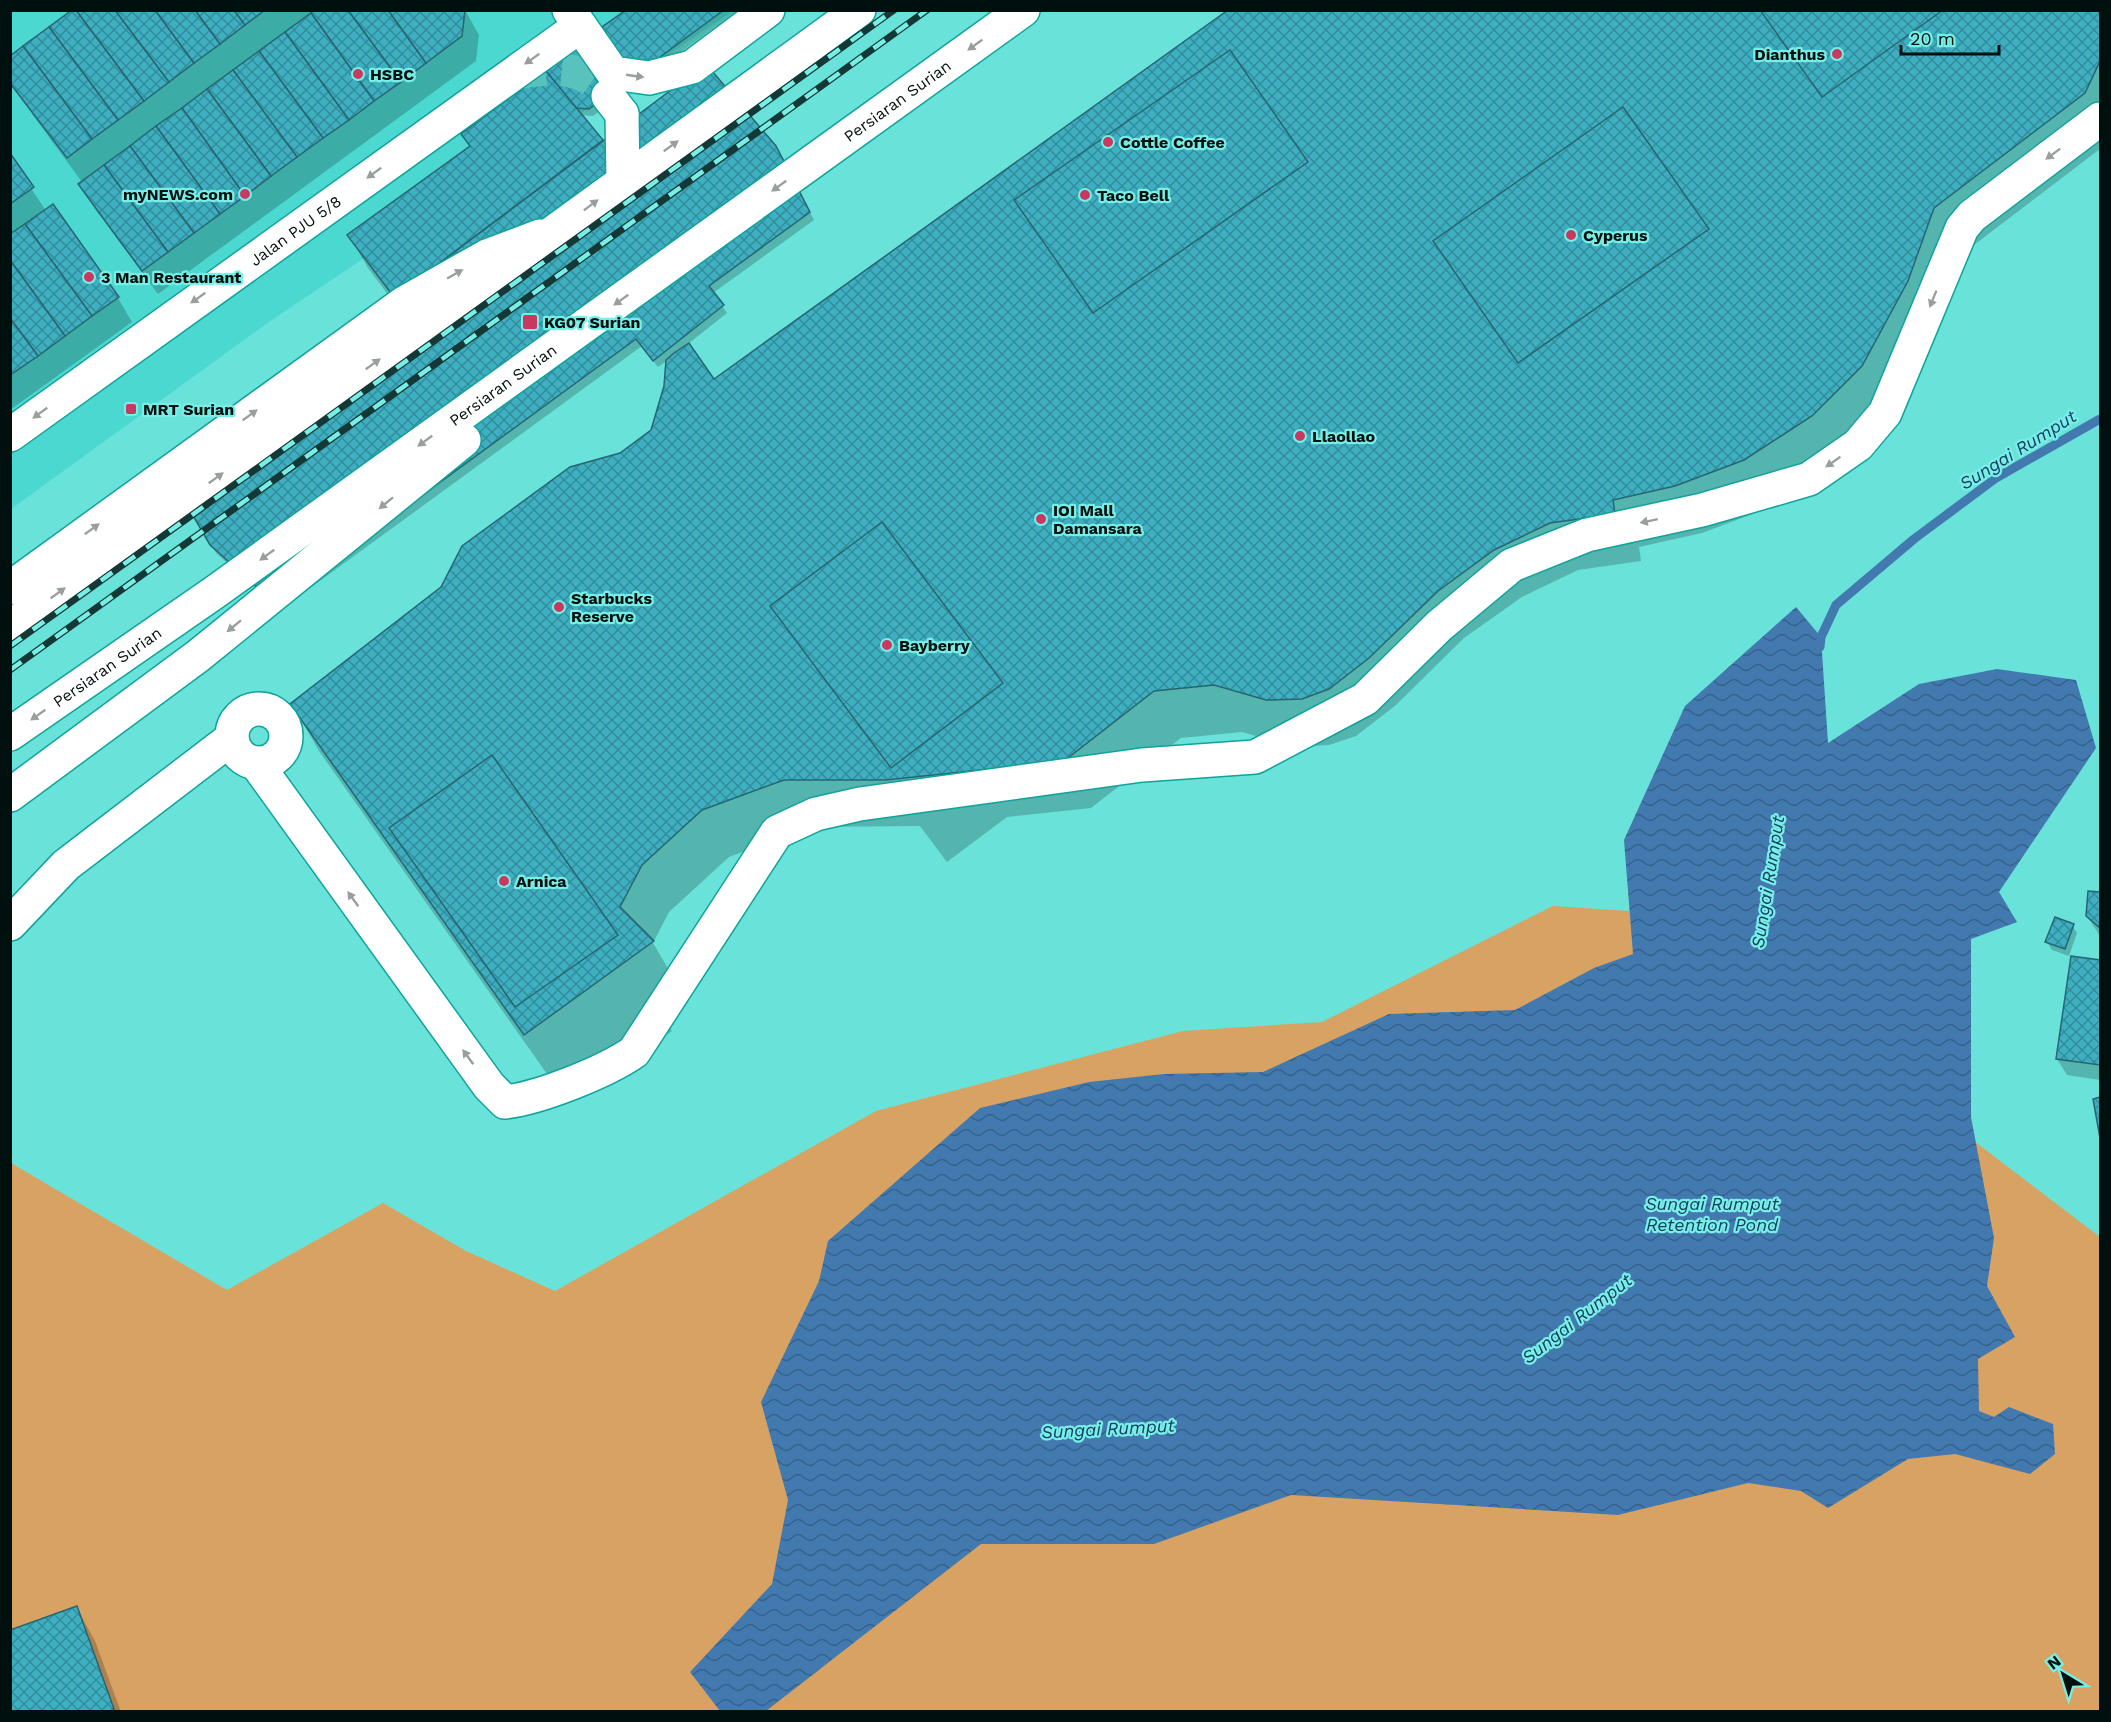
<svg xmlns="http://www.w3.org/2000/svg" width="2111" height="1722" font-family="'Work Sans',sans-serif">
<defs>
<pattern id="water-waves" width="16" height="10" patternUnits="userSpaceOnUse" patternTransform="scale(1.5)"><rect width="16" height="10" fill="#4279af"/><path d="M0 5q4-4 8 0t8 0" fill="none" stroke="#35628d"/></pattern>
<pattern id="building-cross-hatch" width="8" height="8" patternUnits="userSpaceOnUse" patternTransform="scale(1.5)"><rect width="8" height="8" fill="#3eafc1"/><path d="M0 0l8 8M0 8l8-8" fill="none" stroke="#328d9b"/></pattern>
</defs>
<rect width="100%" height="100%" fill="#69e2da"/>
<polygon fill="#4bd8d0" points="11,11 733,11 266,324 11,509"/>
<polygon fill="#d8a263" points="1553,906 1676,914 2100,1237 2100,1711 11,1712 11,1163 227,1290 383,1203 466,1251 555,1291 876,1111 1183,1031 1322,1022"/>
<polygon fill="url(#water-waves)" points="1796,607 1821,637 1828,743 1919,684 1997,669 2076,680 2096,748 1999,892 2017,922 1971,939 1971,1117 1994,1238 1987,1286 2015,1337 1978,1359 1979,1411 1994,1417 2009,1407 2053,1424 2055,1454 2030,1474 1955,1454 1908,1459 1828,1508 1801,1491 1748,1483 1618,1515 1291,1495 1154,1544 981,1544 766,1711 720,1711 690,1672 772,1584 788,1500 761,1402 819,1281 828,1241 980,1108 1089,1082 1164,1074 1263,1072 1389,1014 1515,1010 1594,968 1633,954 1624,840 1685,706"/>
<g fill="#0003">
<polygon points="74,10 312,10 313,14 465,10 479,35 476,61 158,294 95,209 80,184 82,182 10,84 10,58"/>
<polygon points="628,10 738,10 593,116 580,115 603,143 780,155 814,220 713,293 727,313 688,344 713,381 1230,10 2100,10 2100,149 1961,255 1888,413 1771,507 1702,533 1639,547 1641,561 1578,570 1522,597 1464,638 1396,705 1356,736 1329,745 1294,747 1242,732 1181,738 1091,808 1007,817 947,862 920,826 811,827 729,857 669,912 653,943 680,989 657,1005 672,1031 571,1102 555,1079 552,1081 319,751 292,704 652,431 666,386 668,360 658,367 642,346 280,610 216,553 164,463 392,300 368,268 349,235 470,147 463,135 489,115 479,104 570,52"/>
<polygon points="10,156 46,211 118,298 132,322 10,410"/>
<polygon points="2089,893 2100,894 2100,936 2087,916"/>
<polygon points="2072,925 2077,933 2069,956 2052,950 2047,942"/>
<polygon points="2073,958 2100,962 2100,1080 2067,1075 2057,1059"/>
<polygon points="77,1608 95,1641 121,1712 10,1712"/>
</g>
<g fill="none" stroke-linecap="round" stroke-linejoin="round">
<polyline stroke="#4279af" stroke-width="9" points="1820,647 1821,637 1836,605 1914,539 1996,478 2100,419"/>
</g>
<g fill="url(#building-cross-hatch)" stroke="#276671" stroke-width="1.5">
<polygon points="72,10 76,10 144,101 118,120 49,27"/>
<polygon points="76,10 115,10 169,82 144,101"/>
<polygon points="115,10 155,10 194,63 169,82"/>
<polygon points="155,10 195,10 220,44 194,63"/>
<polygon points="195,10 234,10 245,25 220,44"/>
<polygon points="234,10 265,10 245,25"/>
<polygon points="314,10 348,10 401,82 374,101 311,13"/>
<polygon points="348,10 388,10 426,63 401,82"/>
<polygon points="388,10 465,10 462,36 426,63"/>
<polygon points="626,10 724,10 589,109 576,108 546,71 488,114 473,96 569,50"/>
<polygon points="1228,10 2100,10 2100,61 2085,93 1934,208 1908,281 1862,366 1812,416 1744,460 1675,486 1613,500 1615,514 1550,523 1494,550 1438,591 1369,658 1329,689 1302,699 1266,700 1214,685 1154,691 1064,761 886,780 784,780 702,810 642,865 620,907 654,941 524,1035 290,704 441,587 462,546 570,467 620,453 651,430 664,386 666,360 674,353 689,343 714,379"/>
<polygon points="1760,10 1943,10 1822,97"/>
<polygon points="311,13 374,101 349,120 285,32"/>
<polygon points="49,27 118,120 92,139 23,46"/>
<polygon points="285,32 349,120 323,138 259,51"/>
<polygon points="23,46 92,139 67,158 10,83 10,56"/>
<polygon points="1230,50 1308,162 1093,313 1014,200"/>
<polygon points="259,51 323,138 297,157 233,70"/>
<polygon points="706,64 776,146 810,212 709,286 724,305 653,361 636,339 275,603 210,545 162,462 394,297"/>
<polygon points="233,70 297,157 271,176 207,89"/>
<polygon points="546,71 603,140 394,297 347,235 470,146 461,134"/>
<polygon points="207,89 271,176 245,196 182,108"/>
<polygon points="1623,107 1709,229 1518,363 1433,241"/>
<polygon points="182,108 245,196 220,214 156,126"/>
<polygon points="156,126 220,214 194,233 130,146"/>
<polygon points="130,146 194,233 168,252 104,165"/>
<polygon points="10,153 34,187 10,204"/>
<polygon points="104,165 168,252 142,271 78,184"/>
<polygon points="53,204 119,297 92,316 25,224"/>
<polygon points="25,224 92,316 65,336 10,260 10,234"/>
<polygon points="10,260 65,336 38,356 10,318"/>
<polygon points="10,318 38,356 10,375"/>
<polygon points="882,522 1003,683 891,768 770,606"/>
<polygon points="492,755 618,935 515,1007 389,828"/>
<polygon points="2088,891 2100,892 2100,928 2086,916"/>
<polygon points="2055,917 2074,924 2065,949 2045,942"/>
<polygon points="2071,956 2100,960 2100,1065 2056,1059"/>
<polygon points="2100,1097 2100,1138 2093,1099"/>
<polygon points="77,1606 114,1709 108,1712 10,1712 10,1630"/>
</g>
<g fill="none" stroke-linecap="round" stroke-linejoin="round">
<path stroke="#59c2bc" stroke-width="33" stroke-dasharray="33 16" stroke-linecap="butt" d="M513,73c39,-5 68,-11 95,23"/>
<g stroke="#10a39c" stroke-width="36">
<g id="street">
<polyline points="569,10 613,73 649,78 692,67 768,10"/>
<polyline points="608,96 622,114"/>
<path id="s1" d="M10,435l570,-409"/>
<circle cx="259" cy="736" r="27"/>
<path d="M256,763l233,323 16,16c35,-4 100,-30 129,-50l143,-220 39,-18 44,-10 282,-39 113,-8 110,-58 74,-73 73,-61 75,-30 115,-25 107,-31 49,-34 27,-32 77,-185 10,-12 128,-97"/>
<polyline points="10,924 66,865 232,738"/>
</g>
</g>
<g stroke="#10a39c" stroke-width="36">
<g id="secondary">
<polyline points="10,588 404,303 487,256 540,236"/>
<polyline points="10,795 198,656 464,440"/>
</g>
</g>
<g stroke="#10a39c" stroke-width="36">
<g id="primary">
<polyline points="622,114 623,180"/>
<polyline points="10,627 859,10"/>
<path id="s2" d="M10,734l205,-142 808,-582"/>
</g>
</g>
<use href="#street" stroke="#fff" stroke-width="33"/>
<use href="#secondary" stroke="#fff" stroke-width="33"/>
<use href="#primary" stroke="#fff" stroke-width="33"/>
<g stroke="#143835" stroke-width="7">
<g id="rail">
<polyline points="10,646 894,10"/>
<polyline points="10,670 927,10"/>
</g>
</g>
<use href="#rail" stroke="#77efe7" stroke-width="4.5" stroke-dasharray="14" stroke-linecap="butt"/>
</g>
<defs><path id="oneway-solid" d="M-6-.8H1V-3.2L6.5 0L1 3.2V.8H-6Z" transform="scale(1.5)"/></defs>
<g fill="#999f9f">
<use href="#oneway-solid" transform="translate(975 45) rotate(144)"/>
<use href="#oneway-solid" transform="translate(532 59) rotate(145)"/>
<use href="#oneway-solid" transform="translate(635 76) rotate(8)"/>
<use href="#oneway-solid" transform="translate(671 146) rotate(-36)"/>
<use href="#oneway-solid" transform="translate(2053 154) rotate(143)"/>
<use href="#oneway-solid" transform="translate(374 173) rotate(144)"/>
<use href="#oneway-solid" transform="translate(779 186) rotate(144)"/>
<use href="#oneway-solid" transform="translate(591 205) rotate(-37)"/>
<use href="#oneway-solid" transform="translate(455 274) rotate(-30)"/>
<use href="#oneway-solid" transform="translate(198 298) rotate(145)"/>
<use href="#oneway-solid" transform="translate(1933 299) rotate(112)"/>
<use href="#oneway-solid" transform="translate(621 300) rotate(144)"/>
<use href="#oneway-solid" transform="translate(373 364) rotate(-36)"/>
<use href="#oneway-solid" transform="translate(40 413) rotate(144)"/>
<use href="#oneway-solid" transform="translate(250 415) rotate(-36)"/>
<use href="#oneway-solid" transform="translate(425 441) rotate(144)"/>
<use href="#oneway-solid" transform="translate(1833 462) rotate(145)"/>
<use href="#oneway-solid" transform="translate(216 478) rotate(-36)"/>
<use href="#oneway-solid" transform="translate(386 503) rotate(141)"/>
<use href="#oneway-solid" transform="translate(1649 521) rotate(168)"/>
<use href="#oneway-solid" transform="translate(92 529) rotate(-36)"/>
<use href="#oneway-solid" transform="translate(267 555) rotate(144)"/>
<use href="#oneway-solid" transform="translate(58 593) rotate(-36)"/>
<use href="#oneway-solid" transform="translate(234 626) rotate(141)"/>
<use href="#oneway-solid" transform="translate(38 715) rotate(145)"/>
<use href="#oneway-solid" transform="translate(353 899) rotate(-126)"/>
<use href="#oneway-solid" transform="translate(468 1057) rotate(-126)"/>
</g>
<g fill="#c9395f" stroke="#77efe7" stroke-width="2">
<circle cx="1837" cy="54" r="6"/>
<circle cx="358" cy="74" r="6"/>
<circle cx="1108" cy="142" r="6"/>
<circle cx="245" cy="194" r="6"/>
<circle cx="1085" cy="195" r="6"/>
<circle cx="1571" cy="235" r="6"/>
<circle cx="89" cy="277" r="6"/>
<rect x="522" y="314" width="16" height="16" rx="3"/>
<rect x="125" y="403" width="12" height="12" rx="3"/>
<circle cx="1300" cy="436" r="6"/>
<circle cx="1041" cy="519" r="6"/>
<circle cx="559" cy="607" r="6"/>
<circle cx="887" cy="645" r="6"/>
<circle cx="504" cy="881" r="6"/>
</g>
<g text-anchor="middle" stroke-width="4.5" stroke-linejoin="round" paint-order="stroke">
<g font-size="16" font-weight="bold" fill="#00100f" stroke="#77efe7" text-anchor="start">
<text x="1825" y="60" text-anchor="end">Dianthus</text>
<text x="370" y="80">HSBC</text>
<text x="1120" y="148">Cottle Coffee</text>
<text x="233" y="200" text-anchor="end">myNEWS.com</text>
<text x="1097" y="201">Taco Bell</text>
<text x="1583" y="241">Cyperus</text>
<text x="101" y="283">3 Man Restaurant</text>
<text x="544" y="328">KG07 Surian</text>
<text x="143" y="415">MRT Surian</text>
<text x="1312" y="442">Llaollao</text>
<text x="1053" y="516">IOI Mall<tspan x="1053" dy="18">Damansara</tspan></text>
<text x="571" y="604">Starbucks<tspan x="571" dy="18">Reserve</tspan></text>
<text x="899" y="651">Bayberry</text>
<text x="516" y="887">Arnica</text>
</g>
<g font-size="16" fill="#00100f" stroke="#77efe7">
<text dy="6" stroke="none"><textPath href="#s2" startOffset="1090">Persiaran Surian</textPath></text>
<text dy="6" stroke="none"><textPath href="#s1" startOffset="351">Jalan PJU 5/8</textPath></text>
<text dy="6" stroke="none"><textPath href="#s2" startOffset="604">Persiaran Surian</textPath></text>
<text dy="6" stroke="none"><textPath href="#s2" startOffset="118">Persiaran Surian</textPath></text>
</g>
<g font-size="18" font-style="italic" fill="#143d63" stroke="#77efe7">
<text transform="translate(2018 450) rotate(-32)" y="6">Sungai Rumput</text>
<text transform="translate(1768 882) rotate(-81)" y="6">Sungai Rumput</text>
<text x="1712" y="1210">Sungai Rumput<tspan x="1712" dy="21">Retention Pond</tspan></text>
<text transform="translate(1577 1319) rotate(-38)" y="6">Sungai Rumput</text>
<text transform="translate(1108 1429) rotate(-3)" y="6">Sungai Rumput</text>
</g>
</g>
<rect width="2111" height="1722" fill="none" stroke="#00100f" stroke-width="24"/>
<g transform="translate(2063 1674) rotate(322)" stroke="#77efe7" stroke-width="4.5" paint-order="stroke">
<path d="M0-4.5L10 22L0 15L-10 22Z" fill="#00100f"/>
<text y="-9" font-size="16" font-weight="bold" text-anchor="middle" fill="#00100f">N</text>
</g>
<path d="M1901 45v9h98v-9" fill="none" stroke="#00100f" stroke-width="3"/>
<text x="1910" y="45" font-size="18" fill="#00100f" stroke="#77efe7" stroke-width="4.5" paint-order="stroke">20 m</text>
</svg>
